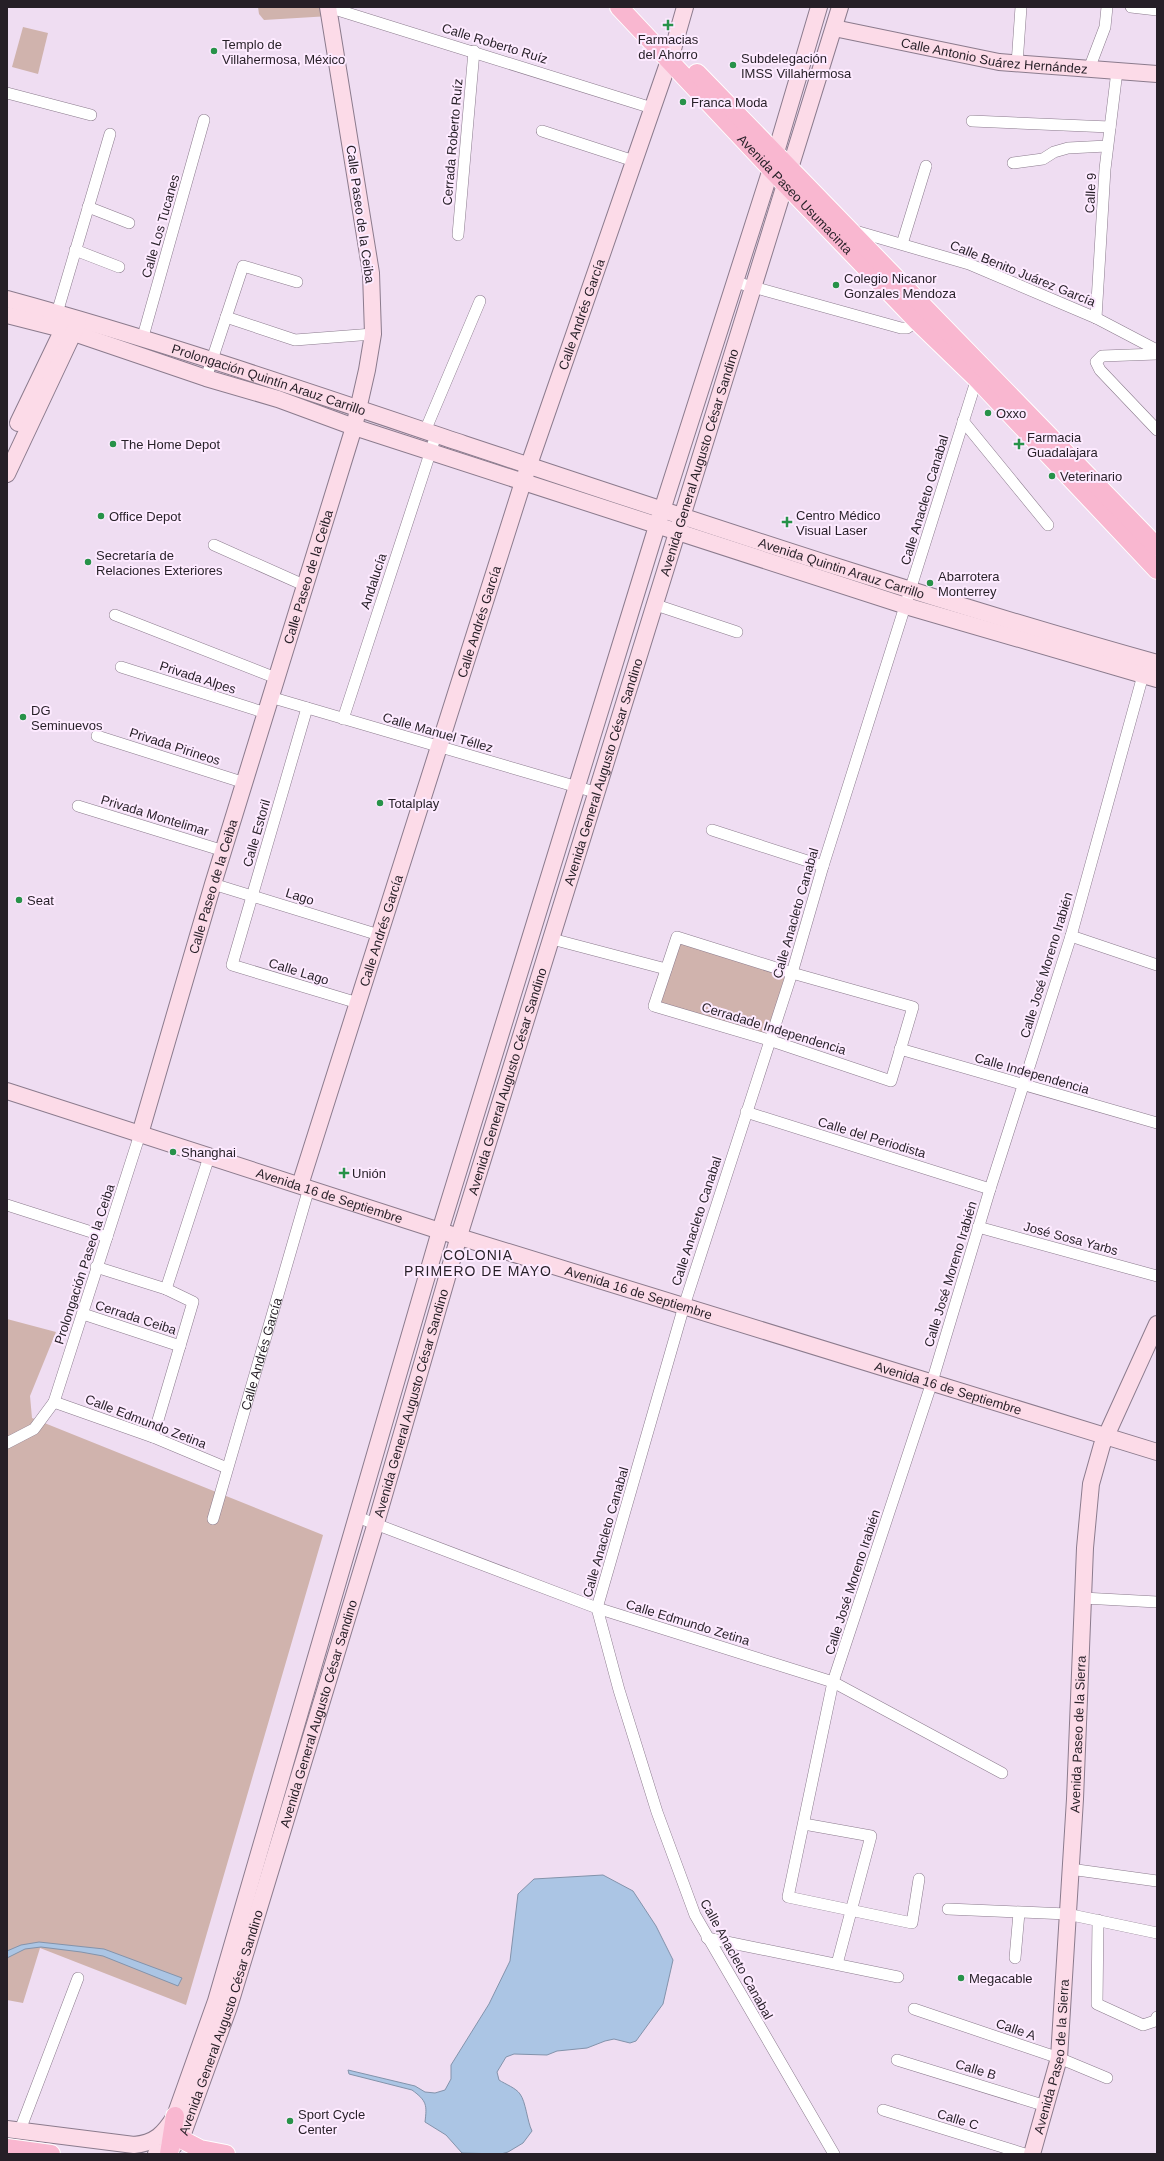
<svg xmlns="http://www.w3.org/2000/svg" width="1164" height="2161" font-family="Arial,sans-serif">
<rect width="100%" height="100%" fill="#efddf2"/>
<g fill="#d0b3ad">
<polygon points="258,7 327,7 330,16 264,20 259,14"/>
<polygon points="23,27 48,33 38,74 12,67"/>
<polygon points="677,937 792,973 769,1040 654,1006"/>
<polygon points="7,1319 56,1332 30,1396 32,1418 323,1535 186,2005 40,1948 23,2003 7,2000"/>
</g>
<g fill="#abc5e4" stroke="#8393ab">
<path d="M603,1875l30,16 23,35 17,34 -10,44 -27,37 -6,2 -16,-4 -9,2 -18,7 -30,3 -10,4 -33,-1 -8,3 -9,15 2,8c6,4 17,8 21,14 6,8 7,27 12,37l-9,12 -15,9 -7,2 -39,-1 -16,-18 -21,-13c2,-17 2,-21 -13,-32l-63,-16 -1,-4 67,16 10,6 10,1 10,-3 6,-11v-14l38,-61 21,-43 8,-67 16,-15z"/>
<polygon points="39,1942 104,1949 182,1978 178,1986 103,1956 81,1952 41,1947 25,1949 7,1958 7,1951 21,1945"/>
</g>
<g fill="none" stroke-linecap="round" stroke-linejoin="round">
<g stroke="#8b7b8d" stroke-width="12">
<g id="street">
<polyline points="328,7 652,108"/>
<polyline points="1131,7 1157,10"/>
<polyline points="1017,64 1021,7"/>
<polyline points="1089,69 1105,27 1107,7"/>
<polyline points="7,93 91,115"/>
<polyline points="972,121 1110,127"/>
<polyline points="542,131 634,161"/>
<polyline points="1013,163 1043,159 1054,152 1068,148 1107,146"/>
<polyline points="88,207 129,223"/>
<polyline points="852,230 969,264 1096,318 1157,350"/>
<polyline points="458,235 474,51"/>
<polyline points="902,244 926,166"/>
<polyline points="75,250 119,267"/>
<polyline points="735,282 901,328 907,328 917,321"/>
<polyline points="57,313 110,134"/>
<polyline points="226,317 295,340 373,334"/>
<polyline points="1096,318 1105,169 1117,71"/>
<polyline points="142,340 204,120"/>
<polyline points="1157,354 1102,356 1096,362 1100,370 1157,430"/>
<polyline points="206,378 243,266 297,282"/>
<polyline points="963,421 1048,525"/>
<polyline points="425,431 480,301"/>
<polyline points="214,545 306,586"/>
<polyline points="656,605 737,632"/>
<polyline points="115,615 276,678"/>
<polyline points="121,667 266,713"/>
<polyline points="270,697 598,793"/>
<polyline points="307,708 232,965 358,1003"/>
<polyline points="343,719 436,435"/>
<polyline points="97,736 245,783"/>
<polyline points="78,806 224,851"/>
<polyline points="712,830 823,866"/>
<polyline points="213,884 379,935"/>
<polyline points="1071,936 1157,965"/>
<polygon points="677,937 792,973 913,1007 891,1081 769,1040 654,1006"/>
<polyline points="552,939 666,969"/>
<polyline points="900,1049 1157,1123"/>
<polyline points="746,1112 990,1189"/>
<polyline points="7,1205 107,1237"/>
<polyline points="978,1227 1157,1276"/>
<polyline points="96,1267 166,1289 193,1302 153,1437"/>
<polyline points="166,1289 209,1157"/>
<polyline points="83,1314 180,1346"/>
<polyline points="54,1402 153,1437 227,1468"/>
<polyline points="7,1443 34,1429 54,1402 140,1134"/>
<polyline points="357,1517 597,1608 833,1682 1002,1773"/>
<path id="s1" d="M213,1519l96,-331"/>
<polyline points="1083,1598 1157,1602"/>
<polyline points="804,1824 871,1836 837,1964"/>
<polyline points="1070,1869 1157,1881"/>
<polyline points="919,1879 912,1923 788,1897 833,1682 932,1382 990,1189 1071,936 1145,668"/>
<polyline points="948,1909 1067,1914 1157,1933"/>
<polyline points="1098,1920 1097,2004 1143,2025 1155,2021 1157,2017"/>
<polyline points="707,1938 898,1977"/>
<polyline points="1015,1958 1019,1913"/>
<polyline points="914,2009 1059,2058 1107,2078"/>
<polyline points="897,2060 1046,2106"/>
<polyline points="883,2110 1025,2154"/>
<polyline points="20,2130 78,1978"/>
<polyline points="834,2154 695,1915 657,1812 619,1690 597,1608 684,1306 792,973 823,866 978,375"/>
</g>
</g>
<g stroke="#8b7b8d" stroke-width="18">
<g id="secondary">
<path id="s2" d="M834,28l165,34 158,12"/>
<path id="s3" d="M7,299c154,42 305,94 457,145 229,76 459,154 693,219"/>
<polyline points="7,315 62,329 206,378 278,399 354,427 906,606 1157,679"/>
<polyline points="18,423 67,321"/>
<polyline points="7,474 78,323"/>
<path id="s4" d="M7,1091l433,140 717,221"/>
<path id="s5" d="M140,1134l73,-250 141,-457 13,-57 6,-36 -2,-61 -43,-266"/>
<path id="s6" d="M300,1185l223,-703 150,-433 12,-42"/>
<path d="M7,2129l127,16c21,-2 30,-11 41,-29l41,-115 224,-770 217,-705 114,-357 48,-162"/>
<path id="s7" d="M156,2154l13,-4 12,-11 48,-132 147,-484 83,-287 381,-1229"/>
<path id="s8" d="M1032,2154l27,-96 16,-259 10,-251 6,-64 11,-39 55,-121"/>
</g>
</g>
<g stroke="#fff" stroke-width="20">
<g id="primary">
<path id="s9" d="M619,7l152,162 146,152 60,58 180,191"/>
<polyline points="697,73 1157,547"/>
<polyline points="181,2139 200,2149 226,2154"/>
<polyline points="7,2148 51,2154"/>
<polyline points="169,2154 175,2116"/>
</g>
</g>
<use href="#street" stroke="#fff" stroke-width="11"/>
<use href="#secondary" stroke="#fcdbe8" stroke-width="16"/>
<use href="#primary" stroke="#f9b7d0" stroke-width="18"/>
</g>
<g fill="#279249" stroke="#fdeaff" stroke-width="1.5">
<path d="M666 19h4v4h4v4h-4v4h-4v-4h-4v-4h4z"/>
<circle cx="214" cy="51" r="4"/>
<circle cx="733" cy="65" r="4"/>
<circle cx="683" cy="102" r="4"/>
<circle cx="836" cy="285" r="4"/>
<circle cx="988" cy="413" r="4"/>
<circle cx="113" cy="444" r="4"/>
<path d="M1017 438h4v4h4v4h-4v4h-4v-4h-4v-4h4z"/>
<circle cx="1052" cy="476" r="4"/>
<circle cx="101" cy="516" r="4"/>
<path d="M785 516h4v4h4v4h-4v4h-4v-4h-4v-4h4z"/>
<circle cx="88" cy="562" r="4"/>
<circle cx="930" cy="583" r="4"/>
<circle cx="23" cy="717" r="4"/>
<circle cx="380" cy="803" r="4"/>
<circle cx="19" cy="900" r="4"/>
<circle cx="173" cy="1152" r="4"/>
<path d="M342 1167h4v4h4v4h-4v4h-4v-4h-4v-4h4z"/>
<circle cx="961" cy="1978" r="4"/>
<circle cx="290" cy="2121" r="4"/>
</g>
<g text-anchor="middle" stroke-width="4" stroke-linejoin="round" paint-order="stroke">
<g font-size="13" fill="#261f27" stroke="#fdeaff" text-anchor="start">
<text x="668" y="44" text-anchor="middle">Farmacias<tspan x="668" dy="15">del Ahorro</tspan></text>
<text x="222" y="49">Templo de<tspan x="222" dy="15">Villahermosa, México</tspan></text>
<text x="741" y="63">Subdelegación<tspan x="741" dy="15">IMSS Villahermosa</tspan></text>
<text x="691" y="107">Franca Moda</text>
<text x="844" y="283">Colegio Nicanor<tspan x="844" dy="15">Gonzales Mendoza</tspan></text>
<text x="996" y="418">Oxxo</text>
<text x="1027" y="442">Farmacia<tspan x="1027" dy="15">Guadalajara</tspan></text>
<text x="121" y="449">The Home Depot</text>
<text x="1060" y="481">Veterinario</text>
<text x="796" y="520">Centro Médico<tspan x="796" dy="15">Visual Laser</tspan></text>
<text x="109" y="521">Office Depot</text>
<text x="96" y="560">Secretaría de<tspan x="96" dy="15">Relaciones Exteriores</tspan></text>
<text x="938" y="581">Abarrotera<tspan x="938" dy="15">Monterrey</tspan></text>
<text x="31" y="715">DG<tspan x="31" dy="15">Seminuevos</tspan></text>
<text x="388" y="808">Totalplay</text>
<text x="27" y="905">Seat</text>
<text x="181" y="1157">Shanghai</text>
<text x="352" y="1178">Unión</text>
<text x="969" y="1983">Megacable</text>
<text x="298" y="2119">Sport Cycle<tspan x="298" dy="15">Center</tspan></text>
</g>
<g font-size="13" fill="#261f27" stroke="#fdeaff">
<text transform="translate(495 43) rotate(17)" y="5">Calle Roberto Ruíz</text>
<text dy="5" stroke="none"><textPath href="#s2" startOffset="163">Calle Antonio Suárez Hernández</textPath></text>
<text transform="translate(452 142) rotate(-85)" y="5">Cerrada Roberto Ruíz</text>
<text transform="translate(1090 193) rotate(-87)" y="5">Calle 9</text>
<text dy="5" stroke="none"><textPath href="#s9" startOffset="257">Avenida Paseo Usumacinta</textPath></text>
<text transform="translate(361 214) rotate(82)" y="5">Calle Paseo de la Ceiba</text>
<text transform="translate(160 226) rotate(-74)" y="5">Calle Los Tucanes</text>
<text transform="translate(1023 273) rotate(22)" y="5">Calle Benito Juárez García</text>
<text dy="5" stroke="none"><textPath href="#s6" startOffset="915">Calle Andrés García</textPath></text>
<text dy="5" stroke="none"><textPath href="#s3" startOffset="274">Prolongación Quintín Arauz Carrillo</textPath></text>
<text dy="5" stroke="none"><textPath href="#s7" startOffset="1785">Avenida General Augusto César Sandino</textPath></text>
<text transform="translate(924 500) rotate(-73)" y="5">Calle Anacleto Canabal</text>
<text dy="5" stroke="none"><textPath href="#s3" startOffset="877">Avenida Quintin Arauz Carrillo</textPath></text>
<text dy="5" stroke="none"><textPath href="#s5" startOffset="582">Calle Paseo de la Ceiba</textPath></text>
<text transform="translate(373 581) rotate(-72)" y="5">Andalucía</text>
<text dy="5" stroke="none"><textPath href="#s6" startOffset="591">Calle Andrés García</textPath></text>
<text transform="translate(198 677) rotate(18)" y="5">Privada Alpes</text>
<text transform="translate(438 732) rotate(16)" y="5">Calle Manuel Téllez</text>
<text transform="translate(175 746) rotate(18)" y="5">Privada Pirineos</text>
<text dy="5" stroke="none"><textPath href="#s7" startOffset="1461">Avenida General Augusto César Sandino</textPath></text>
<text transform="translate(155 815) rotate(17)" y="5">Privada Montelimar</text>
<text transform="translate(256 833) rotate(-74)" y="5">Calle Estoril</text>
<text dy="5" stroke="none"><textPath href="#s5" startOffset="258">Calle Paseo de la Ceiba</textPath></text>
<text transform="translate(300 896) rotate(17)" y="5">Lago</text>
<text transform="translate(795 913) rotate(-74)" y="5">Calle Anacleto Canabal</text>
<text dy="5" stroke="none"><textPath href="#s6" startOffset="267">Calle Andrés García</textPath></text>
<text transform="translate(1046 965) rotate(-73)" y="5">Calle José Moreno Irabién</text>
<text transform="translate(299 971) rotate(17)" y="5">Calle Lago</text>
<text transform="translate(774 1028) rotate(17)" y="5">Cerradade Independencia</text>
<text transform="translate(1032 1073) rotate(16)" y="5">Calle Independencia</text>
<text dy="5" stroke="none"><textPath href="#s7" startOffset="1137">Avenida General Augusto César Sandino</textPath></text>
<text transform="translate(872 1137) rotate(17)" y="5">Calle del Periodista</text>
<text dy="5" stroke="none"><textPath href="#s4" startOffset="339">Avenida 16 de Septiembre</textPath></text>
<text transform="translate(696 1221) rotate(-72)" y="5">Calle Anacleto Canabal</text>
<text transform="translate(1071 1238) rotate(15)" y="5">José Sosa Yarbs</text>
<text transform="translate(84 1264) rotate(-72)" y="5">Prolongación Paseo la Ceiba</text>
<text transform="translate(950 1274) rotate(-73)" y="5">Calle José Moreno Irabién</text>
<text dy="5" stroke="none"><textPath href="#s4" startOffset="663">Avenida 16 de Septiembre</textPath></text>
<text transform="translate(136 1317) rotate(18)" y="5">Cerrada Ceiba</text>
<text dy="5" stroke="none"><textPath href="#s1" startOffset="172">Calle Andrés García</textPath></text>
<text dy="5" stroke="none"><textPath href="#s4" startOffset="987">Avenida 16 de Septiembre</textPath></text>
<text dy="5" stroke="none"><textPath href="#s7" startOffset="801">Avenida General Augusto César Sandino</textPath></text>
<text transform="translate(146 1421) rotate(21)" y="5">Calle Edmundo Zetina</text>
<text transform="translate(605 1532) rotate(-74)" y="5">Calle Anacleto Canabal</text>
<text transform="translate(852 1582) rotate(-72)" y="5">Calle José Moreno Irabién</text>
<text transform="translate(688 1622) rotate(17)" y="5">Calle Edmundo Zetina</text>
<text dy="5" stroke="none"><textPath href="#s7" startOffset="477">Avenida General Augusto César Sandino</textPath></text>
<text dy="5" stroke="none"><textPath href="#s8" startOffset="424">Avenida Paseo de la Sierra</textPath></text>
<text transform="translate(737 1959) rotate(61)" y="5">Calle Anacleto Canabal</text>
<text dy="5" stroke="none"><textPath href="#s7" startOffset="153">Avenida General Augusto César Sandino</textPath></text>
<text transform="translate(1016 2029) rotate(19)" y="5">Calle A</text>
<text dy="5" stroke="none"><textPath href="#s8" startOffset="100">Avenida Paseo de la Sierra</textPath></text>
<text transform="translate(976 2069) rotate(17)" y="5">Calle B</text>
<text transform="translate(958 2119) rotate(17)" y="5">Calle C</text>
</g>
<g font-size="14" letter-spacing="1" fill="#261f27" stroke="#fdeaff">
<text x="478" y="1260">COLONIA<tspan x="478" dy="16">PRIMERO DE MAYO</tspan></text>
</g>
</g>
<rect width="1164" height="2161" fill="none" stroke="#261f27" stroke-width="16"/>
</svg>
